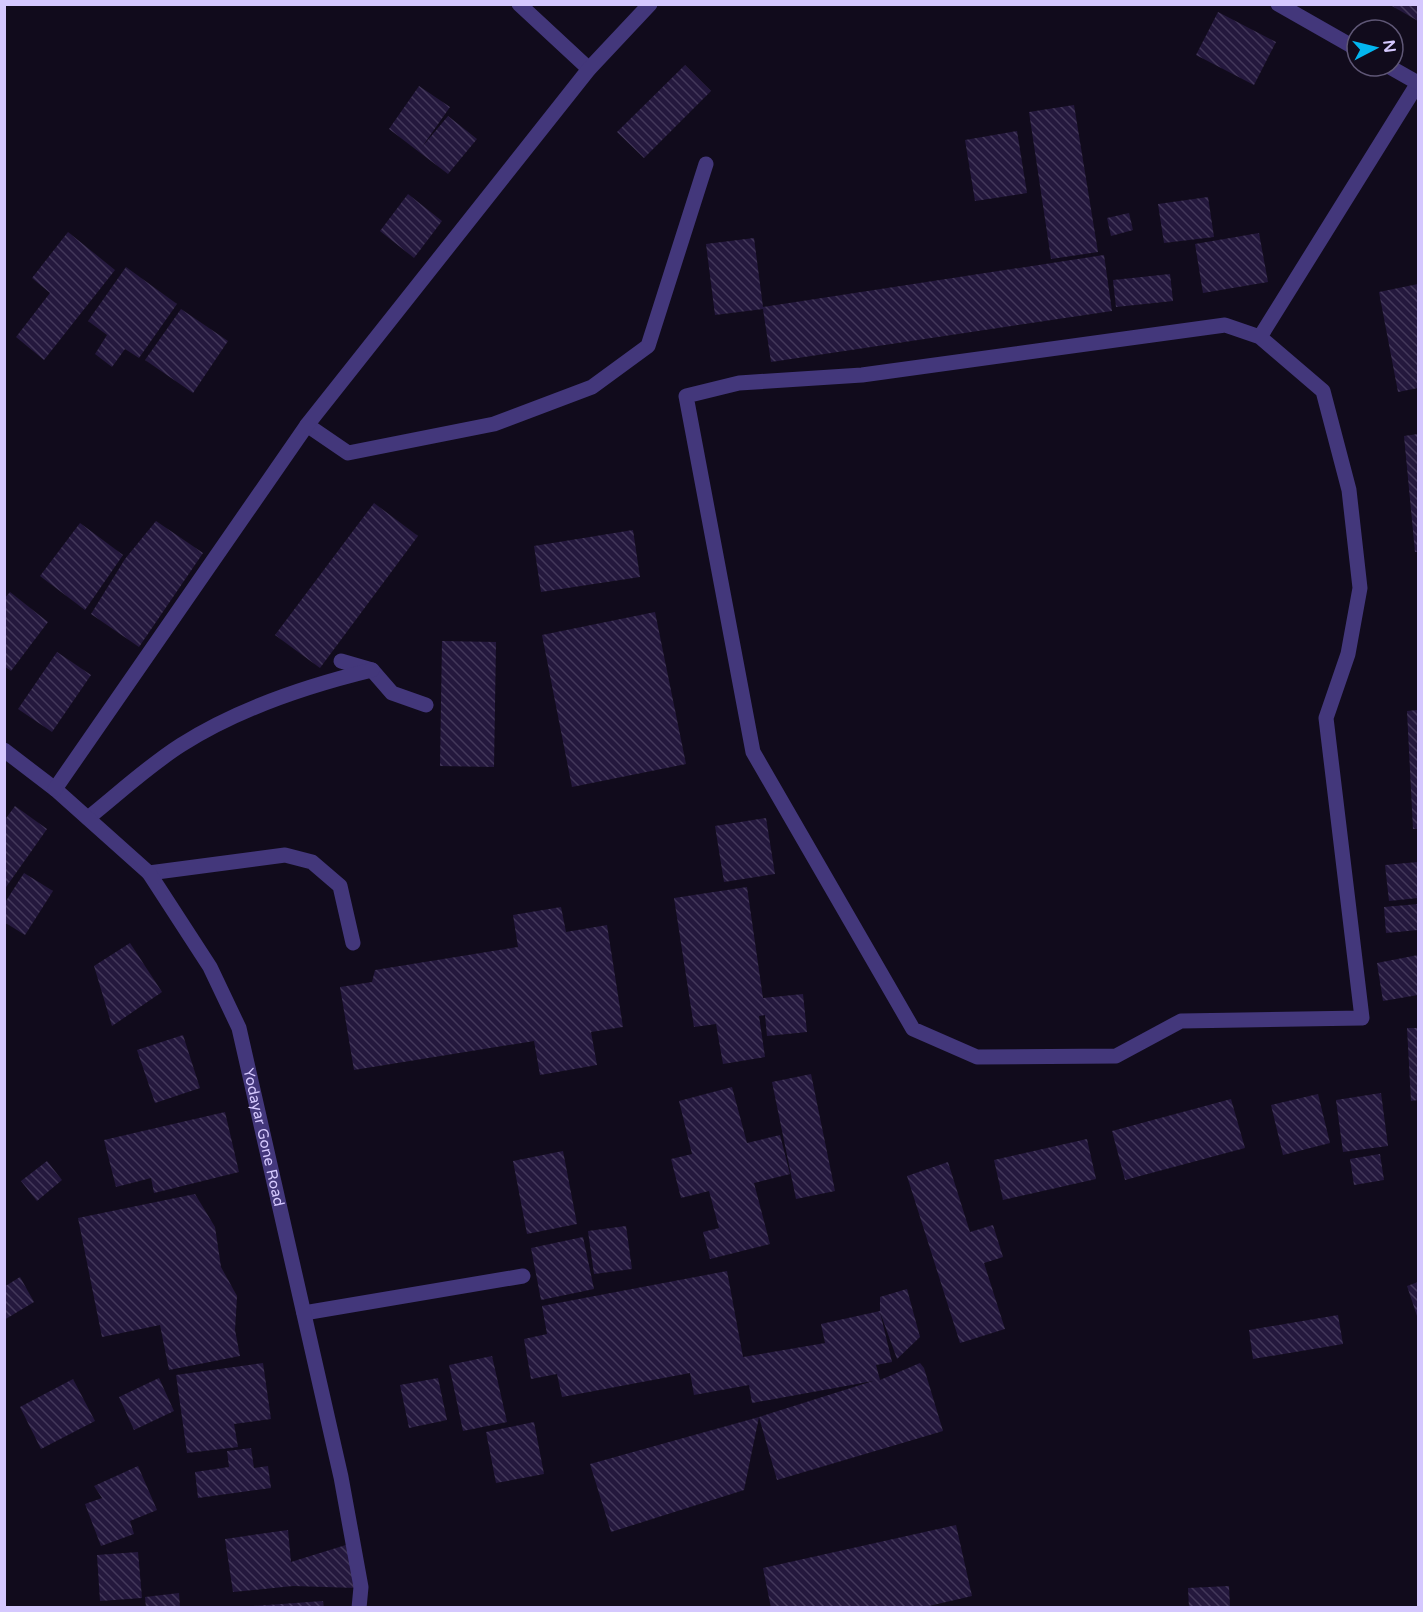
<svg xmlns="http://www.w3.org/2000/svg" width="1423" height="1612" font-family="'Varela Round',sans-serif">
<defs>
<pattern id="building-back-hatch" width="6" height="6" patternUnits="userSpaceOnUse" patternTransform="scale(1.5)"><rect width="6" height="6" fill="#24183d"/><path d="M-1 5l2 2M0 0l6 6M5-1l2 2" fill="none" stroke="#43385a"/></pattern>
</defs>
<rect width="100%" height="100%" fill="#110b1c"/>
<g fill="url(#building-back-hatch)">
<polygon points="1392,4 1418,4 1418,21 1392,6"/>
<polygon points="1218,12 1276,42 1254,85 1196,55"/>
<polygon points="685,65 711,91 644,158 617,132"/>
<polygon points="419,86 450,107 422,147 448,116 477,139 448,174 389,129"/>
<polygon points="1074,105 1098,252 1051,259 1029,112"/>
<polygon points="1017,131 1027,193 975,201 965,140"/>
<polygon points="408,194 442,221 414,258 380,231"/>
<polygon points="1208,197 1214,237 1164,243 1158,204"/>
<polygon points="1129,213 1133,230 1111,236 1107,218"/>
<polygon points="68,232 115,270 44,360 16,337 50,293 32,278"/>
<polygon points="1259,233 1268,282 1203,293 1195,244"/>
<polygon points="754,238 763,307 1104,255 1112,311 771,362 763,309 715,315 706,244"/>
<polygon points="126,267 177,304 139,358 125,349 112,367 95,354 107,335 88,321"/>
<polygon points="1170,274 1173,301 1116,307 1113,280"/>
<polygon points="1418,284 1418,388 1398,392 1379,292"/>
<polygon points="181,309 228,341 193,393 145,360"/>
<polygon points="1418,434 1418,552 1415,552 1404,436"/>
<polygon points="374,503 418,536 320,668 275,635"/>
<polygon points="156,521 203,553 139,647 91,614 125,559"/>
<polygon points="80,523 123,555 85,610 40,576"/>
<polygon points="633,530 640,577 541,592 534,546"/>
<polygon points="10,592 48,622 11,671 4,666 4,599"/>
<polygon points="655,612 686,764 572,787 542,635"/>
<polygon points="442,641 496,642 494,767 440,766"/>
<polygon points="57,652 91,675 52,732 18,709"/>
<polygon points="1418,710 1418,829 1413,829 1407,711"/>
<polygon points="15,806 47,829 4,890 4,821"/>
<polygon points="766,818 775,874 724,882 715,826"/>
<polygon points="1418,862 1418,898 1389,901 1385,865"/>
<polygon points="24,873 53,891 25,935 4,922 4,904"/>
<polygon points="747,887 763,998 803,994 807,1032 767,1036 765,1015 759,1016 765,1057 723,1064 716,1024 694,1027 674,898"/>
<polygon points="1418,904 1418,930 1386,933 1384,907"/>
<polygon points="561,907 566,932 607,925 623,1027 591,1032 597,1065 540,1075 534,1041 354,1070 340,987 372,982 375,970 518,947 513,915"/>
<polygon points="130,943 162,992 112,1026 94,966"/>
<polygon points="1418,955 1418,995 1383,1001 1377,963"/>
<polygon points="1407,1028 1418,1028 1418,1100 1411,1101"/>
<polygon points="183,1035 200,1088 155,1103 137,1050"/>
<polygon points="811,1074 835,1191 796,1199 772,1082"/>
<polygon points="732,1087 747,1143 780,1135 790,1174 754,1183 770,1244 710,1259 703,1232 719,1228 709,1191 681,1198 671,1159 692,1154 679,1101"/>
<polygon points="1381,1093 1388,1146 1343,1152 1336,1100"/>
<polygon points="1318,1094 1330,1143 1283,1155 1271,1105"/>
<polygon points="1231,1099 1245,1148 1125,1180 1112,1131"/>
<polygon points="225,1112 239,1172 154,1193 151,1178 116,1187 104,1140"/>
<polygon points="1087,1139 1096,1179 1003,1200 994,1160"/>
<polygon points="563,1151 577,1224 527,1234 513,1161"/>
<polygon points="1380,1154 1384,1180 1354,1185 1350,1159"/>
<polygon points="47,1161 62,1180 37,1201 21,1181"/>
<polygon points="948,1162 970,1232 993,1225 1003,1257 984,1263 1005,1329 960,1343 907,1176"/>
<polygon points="195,1194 215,1227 221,1267 237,1296 235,1330 240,1356 169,1370 160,1325 102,1337 78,1218"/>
<polygon points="626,1226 632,1269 594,1274 588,1231"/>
<polygon points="583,1237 594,1289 541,1300 531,1248"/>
<polygon points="727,1271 743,1357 825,1343 821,1324 880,1311 880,1297 907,1289 920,1337 897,1359 880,1312 892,1362 876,1365 880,1380 920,1363 924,1368 943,1431 777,1480 759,1417 873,1381 752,1403 749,1385 694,1395 690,1373 562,1397 557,1374 531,1379 524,1339 547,1334 542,1306"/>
<polygon points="20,1277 34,1302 4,1320 4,1287"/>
<polygon points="1418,1282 1418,1319 1407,1286"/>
<polygon points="1338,1315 1343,1344 1253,1359 1249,1330"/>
<polygon points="492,1356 507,1422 463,1431 449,1365"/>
<polygon points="263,1363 271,1419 234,1424 238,1447 187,1453 176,1375"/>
<polygon points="159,1378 174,1411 134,1430 119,1397"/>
<polygon points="438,1378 447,1420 409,1428 400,1385"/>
<polygon points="73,1379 95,1421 41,1449 20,1407"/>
<polygon points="759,1417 744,1490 611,1532 590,1464"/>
<polygon points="534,1422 544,1474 496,1483 486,1432"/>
<polygon points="251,1448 254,1468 268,1466 271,1488 198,1498 195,1472 229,1467 227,1451"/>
<polygon points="138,1466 157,1510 130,1521 134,1534 101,1546 85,1504 102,1498 94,1486"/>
<polygon points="956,1525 972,1596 920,1608 771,1608 763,1568"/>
<polygon points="288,1530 291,1562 349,1544 357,1588 293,1586 233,1592 225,1539"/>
<polygon points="138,1552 142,1598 100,1601 97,1555"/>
<polygon points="1229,1586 1230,1608 1189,1608 1188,1588"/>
<polygon points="179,1593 180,1608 146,1608 145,1597"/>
<polygon points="323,1601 324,1608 253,1608 253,1606"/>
</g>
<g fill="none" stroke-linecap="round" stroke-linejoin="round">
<g stroke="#43377b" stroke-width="15">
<polyline points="1260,337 1323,391 1349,490 1360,588 1348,654 1326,718 1362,1018 1181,1021 1116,1056 977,1057 913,1029 753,752 686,396 739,383 862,375 1225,325 1260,337 1418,83"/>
<polyline points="341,661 372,670 392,693 426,705"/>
<path d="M88,818c30,-24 60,-52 93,-73 58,-37 125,-59 191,-75"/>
<polyline points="149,873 285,855 312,862 340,886 353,943"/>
<polyline points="304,1313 523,1276"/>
</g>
<g stroke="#43377b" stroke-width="15">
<polyline points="519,4 589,69"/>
<polyline points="1278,4 1357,49"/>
<polyline points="1388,66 1418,83"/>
<polyline points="307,425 348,453 494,424 592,387 648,346 706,164"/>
<path id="s1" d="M4,750l51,39 94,84 61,94 29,61 102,449 20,110 -2,21"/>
<polyline points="55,789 307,425 589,69 650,4"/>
</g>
</g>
<g text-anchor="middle" stroke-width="6" stroke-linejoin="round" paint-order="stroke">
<g font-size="15" fill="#d5c8fe" stroke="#110b1c">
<text dy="5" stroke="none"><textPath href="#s1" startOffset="482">Yodayar Gone Road</textPath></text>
</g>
</g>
<rect width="1423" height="1612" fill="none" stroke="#d5c8fe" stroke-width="12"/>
<g transform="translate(1375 48) rotate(83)"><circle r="28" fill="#110b1c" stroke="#5f5776" stroke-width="1.5"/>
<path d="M0-4.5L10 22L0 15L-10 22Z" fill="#03b6ef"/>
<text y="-9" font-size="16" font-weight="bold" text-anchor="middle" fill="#d5c8fe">N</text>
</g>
</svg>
